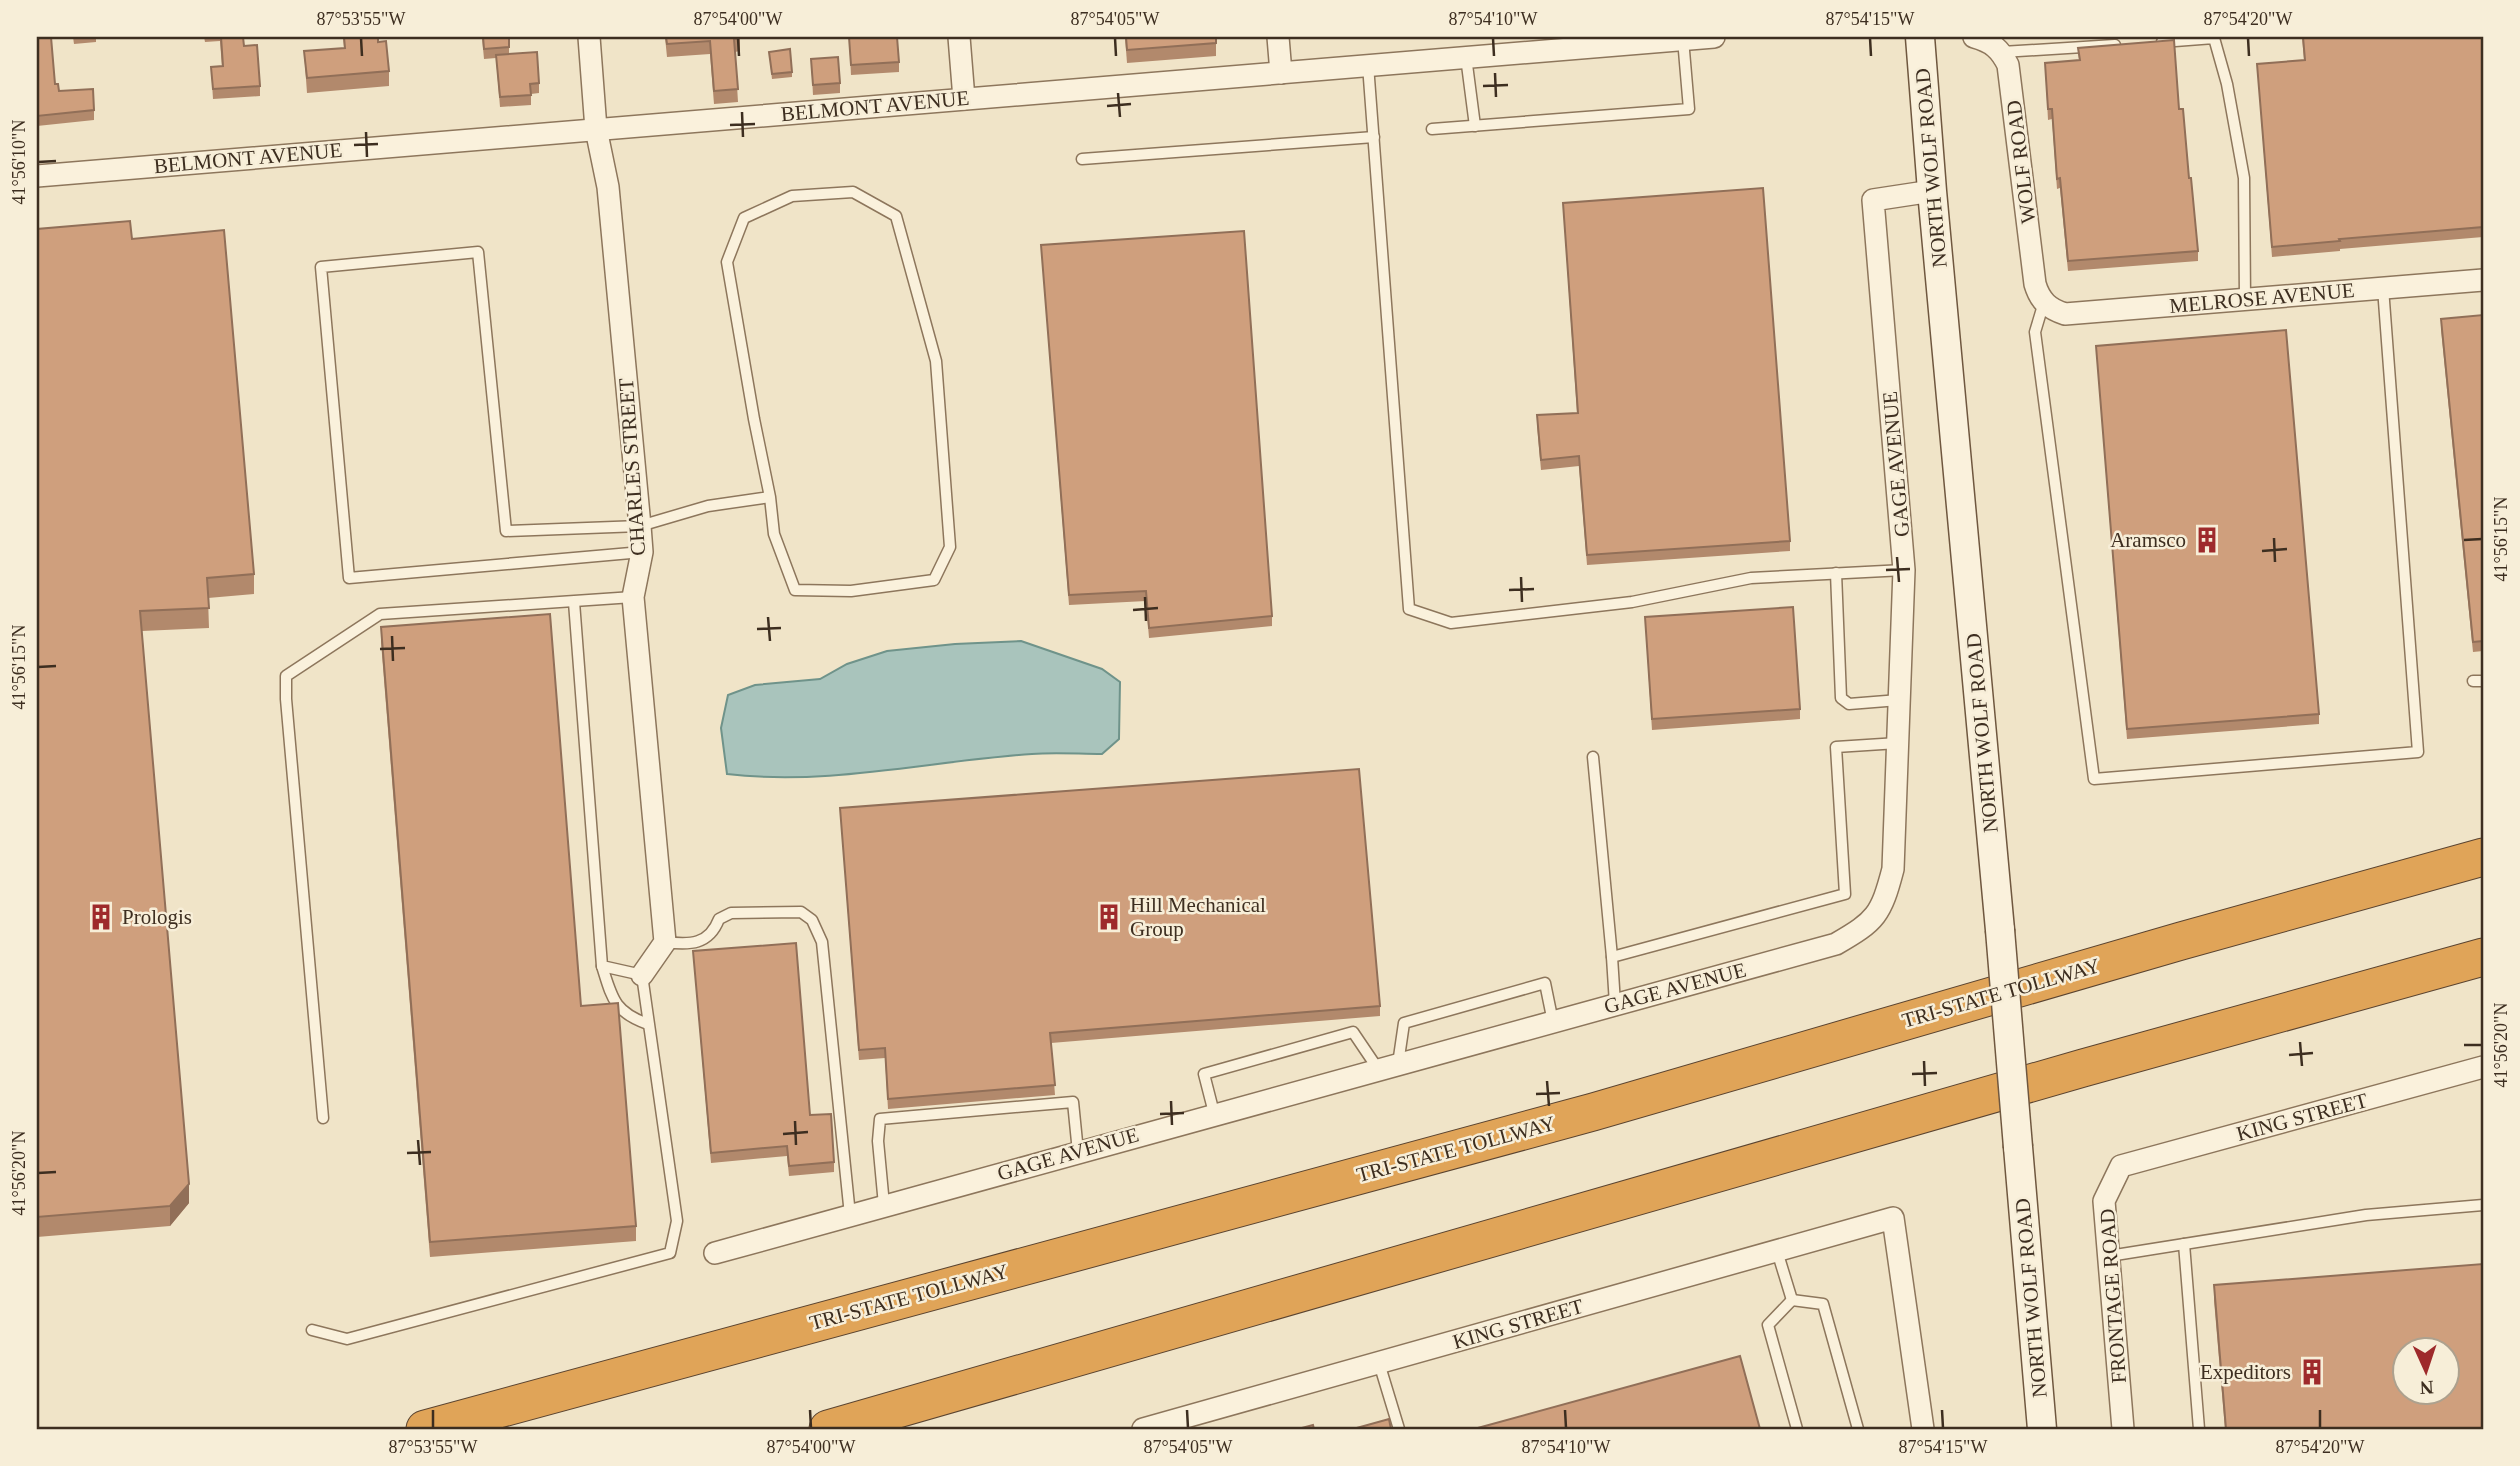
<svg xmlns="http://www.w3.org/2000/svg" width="2520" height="1466" font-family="'Times New Roman',serif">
<rect width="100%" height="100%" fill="#f0e4c8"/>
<path fill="#a9c4bc" stroke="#6f938a" stroke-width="2" d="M1021,641l81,28 18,13 -1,57 -17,15c-23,0 -47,-2 -70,0 -102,7 -203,32 -305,20l-6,-46 7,-33 27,-10 65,-6 27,-15 40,-13 68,-7z"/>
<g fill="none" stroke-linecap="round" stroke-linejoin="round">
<g stroke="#8d765c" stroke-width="13">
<g id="service">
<polyline points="2162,42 2214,38 2227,84 2244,178 2245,299"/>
<polyline points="2002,52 2115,45"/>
<polyline points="1466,57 1475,126"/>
<polyline points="1368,65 1409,609 1451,623 1632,602 1751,578 1904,570"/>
<polyline points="1432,129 1689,109 1683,39"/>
<polyline points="1082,159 1374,137"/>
<polyline points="2044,302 2035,332 2094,779 2418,752 2383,288"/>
<polyline points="642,552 349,578 321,267 478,252 506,531 640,526 708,506 770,497 754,419 727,262 744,218 792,196 853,192 896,216 936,361 950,547 934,580 851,591 795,590 774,534 770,497"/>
<polyline points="1836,573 1841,698 1849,704 1899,700"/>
<polyline points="2473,681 2483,681"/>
<polyline points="1593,757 1612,957"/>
<path d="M665,942c25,3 44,3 54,-23l12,-6 70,-1 11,8 10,22 28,273"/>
<path d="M602,966c10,32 12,46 46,58"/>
<polyline points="1615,1004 1612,957 1845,894 1836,747 1898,743"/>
<polyline points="1398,1064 1404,1023 1545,983 1553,1022"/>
<polyline points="1214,1113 1204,1074 1353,1032 1378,1069"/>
<polyline points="323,1118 286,699 286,676 380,614 633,597"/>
<polyline points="884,1205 878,1141 880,1119 1073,1102 1078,1152"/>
<polyline points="2184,1244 2199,1429"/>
<polyline points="1777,1251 1792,1300"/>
<polyline points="2109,1256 2366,1215 2483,1205"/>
<polyline points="1792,1300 1823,1304 1858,1429"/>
<polyline points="1792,1300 1768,1325 1797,1429"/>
<polyline points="312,1330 347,1339 670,1253 677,1221 642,975 602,966 574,602"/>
<polyline points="1379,1363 1399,1429"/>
</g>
</g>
<g stroke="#8d765c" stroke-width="24">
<g id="minor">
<polyline points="589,37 596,129 608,187 640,526 642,552 633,597 665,942 642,975"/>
<polyline points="959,37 964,99"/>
<polyline points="1278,37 1281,73"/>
<path d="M1974,37c18,5 26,12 34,28l27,219c5,17 14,25 30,30l418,-34"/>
<polyline points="37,176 1714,37"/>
<path d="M715,1253l1121,-309c40,-23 45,-29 57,-75l11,-299 -31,-370 59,-9"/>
<polyline points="1143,1429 1893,1218 1923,1429"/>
<polyline points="2123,1429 2104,1201 2121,1166 2483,1067"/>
</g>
</g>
<g stroke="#6f573f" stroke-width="31">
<g id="secondary">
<polyline points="1920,37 1932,191 2000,930"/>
<polyline points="2018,1147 2042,1429"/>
</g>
</g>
<g stroke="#5b4430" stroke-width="39">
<g id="motorway">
<polyline points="425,1429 1593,1112 2181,941 2483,857"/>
<polyline points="828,1429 2083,1068 2483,957"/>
</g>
</g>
<use href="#service" stroke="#faf1dc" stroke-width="10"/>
<use href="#minor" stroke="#faf1dc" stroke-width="21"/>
<use href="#secondary" stroke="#faf1dc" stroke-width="28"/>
<use href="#motorway" stroke="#e0a458" stroke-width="37"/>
<g stroke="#6f573f" stroke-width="31" stroke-linecap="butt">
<polyline id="secondary-bridge" points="2000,930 2018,1147"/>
</g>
<use href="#secondary-bridge" stroke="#faf1dc" stroke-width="28"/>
</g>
<g fill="#b2896c">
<polygon points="37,37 55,84 59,91 94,110 94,120 37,126"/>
<polygon points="73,37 96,37 96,42 74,44"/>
<polygon points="204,37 243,37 244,46 260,86 260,96 213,99 211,67 222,67 220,41 205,42"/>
<polygon points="343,37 378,37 378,42 389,71 389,86 307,93 304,51 344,48"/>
<polygon points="482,37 509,37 509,54 539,83 539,93 531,94 531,105 500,107 496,58 484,59"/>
<polygon points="665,37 740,37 740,51 735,52 738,102 714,104 710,54 667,57"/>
<polygon points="849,37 899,62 899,72 851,75"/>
<polygon points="1125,37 1216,37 1216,56 1127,63"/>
<polygon points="2302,37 2483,37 2483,237 2340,249 2340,251 2272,257 2257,64 2304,60"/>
<polygon points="2078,48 2179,109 2198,251 2198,261 2068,271 2060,188 2057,189 2052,119 2048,120 2045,63 2079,60"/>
<polygon points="769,52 792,72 792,77 772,79"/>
<polygon points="811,59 840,83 840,93 813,95"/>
<polygon points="1563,203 1790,541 1790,551 1587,565 1579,466 1541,470 1537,425 1537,415 1577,413"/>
<polygon points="37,229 132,239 254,574 254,594 208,598 209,628 142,631 189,1203 170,1226 37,1237"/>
<polygon points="1041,245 1272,616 1272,626 1149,638 1146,601 1069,605"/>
<polygon points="2483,315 2483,651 2473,652 2441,329 2441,319"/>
<polygon points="2096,346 2319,714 2319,724 2127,739"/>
<polygon points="1645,617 1800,709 1800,719 1652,730"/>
<polygon points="381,627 581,1006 636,1226 636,1241 430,1257 381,642"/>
<polygon points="840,808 1380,1006 1380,1016 1051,1043 1055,1095 888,1109 885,1058 859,1060"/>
<polygon points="693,951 810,1115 834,1162 834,1172 789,1176 787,1156 711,1163"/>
<polygon points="2214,1285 2483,1429 2225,1429 2214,1300"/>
</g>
<polygon fill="#916f58" points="189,1184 189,1203 170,1226 170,1206"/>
<g fill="#cf9f7d" stroke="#916f58" stroke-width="2" fill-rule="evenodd">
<polygon points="37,37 51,37 55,84 58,84 59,91 93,89 94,110 37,116"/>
<polygon points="221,37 243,37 244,46 257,45 260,86 213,89 211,67 223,66"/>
<polygon points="344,37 378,37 378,42 386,41 389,71 307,78 304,51 345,48"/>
<polygon points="483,37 509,37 509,47 484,49"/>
<polygon points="666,37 740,37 740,38 734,39 738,89 714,91 710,41 667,44"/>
<polygon points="849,37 897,37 899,62 851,65"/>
<polygon points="1126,37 1216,37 1216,43 1127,50"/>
<polygon points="2303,37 2483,37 2483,227 2339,239 2340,241 2272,247 2257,64 2305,60"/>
<polygon points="2174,40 2179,109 2183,109 2189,178 2191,178 2198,251 2068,261 2060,178 2057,179 2052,109 2048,109 2045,63 2080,60 2078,48"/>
<polygon points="790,49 792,72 772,74 769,52"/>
<polygon points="537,52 539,83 530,84 531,95 500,97 496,55"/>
<polygon points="838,57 840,83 813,85 811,59"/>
<polygon points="1763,188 1790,541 1587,555 1579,456 1541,460 1537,415 1578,413 1563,203"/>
<polygon points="130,221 132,239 224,230 254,574 207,578 209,608 140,611 189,1184 170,1206 37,1217 37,229"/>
<polygon points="1244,231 1272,616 1149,628 1146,591 1069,595 1041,245"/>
<polygon points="2483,315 2483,641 2473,642 2441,319"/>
<polygon points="2286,330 2319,714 2127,729 2096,346"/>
<polygon points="1793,607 1800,709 1652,719 1645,617"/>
<polygon points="550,614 581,1006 618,1003 636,1226 430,1242 381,627"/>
<polygon points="1359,769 1380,1006 1050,1033 1055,1085 888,1099 885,1048 859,1050 840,808"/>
<polygon points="796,943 810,1115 831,1114 834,1162 789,1166 787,1146 711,1153 693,951"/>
<path d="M2483,1264v165h-257l-12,-144zM2404,1350h42v42h-42z"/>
<polygon points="1740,1356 1760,1429 1474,1429"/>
<polygon points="1389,1419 1391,1429 1353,1429"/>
<polygon points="1313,1425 1314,1429 1298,1429"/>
</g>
<path fill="none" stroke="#3d2e20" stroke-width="2.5" d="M361,38l1,18M738,38l1,18M1115,38l1,18M1493,38l1,18M1870,38l1,18M2248,38l1,18M1495,73l1,24M1483,86l25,-1M1118,93l2,24M1107,106l24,-2M742,112l1,25M730,125l25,-1M366,132l1,25M354,145l24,-1M38,162l18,-1M2274,538l1,24M2464,540l18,-1M2262,551l25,-2M1897,557l2,25M1886,570l24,-1M1521,577l1,25M1509,590l25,-1M1145,597l1,24M1133,610l25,-2M768,617l2,24M757,629l24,-1M392,636l1,25M380,649l25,-1M38,667l18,-1M2300,1042l2,24M2464,1045h18M2289,1055l24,-2M1924,1061l1,25M1912,1074l25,-1M1547,1081l2,25M1536,1094l24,-1M1171,1101l1,24M1160,1114l24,-1M795,1121l1,24M783,1134l25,-2M418,1140l2,25M407,1153l24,-1M38,1173l18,-1M433,1410v18M810,1410l1,18M1187,1410l1,18M1565,1410l1,18M1942,1410l1,18M2320,1410v18"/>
<defs>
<g id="building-bare" transform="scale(2.1)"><path d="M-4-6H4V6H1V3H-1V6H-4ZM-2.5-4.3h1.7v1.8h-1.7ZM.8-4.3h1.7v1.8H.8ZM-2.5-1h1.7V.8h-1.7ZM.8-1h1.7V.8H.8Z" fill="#9e2a2b" stroke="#f7eed8" stroke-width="2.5" paint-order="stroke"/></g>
</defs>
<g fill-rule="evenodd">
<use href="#building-bare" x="2207" y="540"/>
<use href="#building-bare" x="101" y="917"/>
<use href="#building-bare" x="1109" y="917"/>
<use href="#building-bare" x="2312" y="1372"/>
</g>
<g text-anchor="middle" stroke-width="5" stroke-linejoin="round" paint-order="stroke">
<g font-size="21" fill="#3d2e20" stroke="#f7eed8">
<text transform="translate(875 106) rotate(-5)" y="7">BELMONT AVENUE</text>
<text transform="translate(248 158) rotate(-5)" y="7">BELMONT AVENUE</text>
<text transform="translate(2021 162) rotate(-97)" y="7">WOLF ROAD</text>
<text transform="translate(1931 168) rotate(-95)" y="7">NORTH WOLF ROAD</text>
<text transform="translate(2262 298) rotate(-5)" y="7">MELROSE AVENUE</text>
<text transform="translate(1896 464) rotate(-95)" y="7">GAGE AVENUE</text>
<text transform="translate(632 467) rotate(-94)" y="7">CHARLES STREET</text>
<text transform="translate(1982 733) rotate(-95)" y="7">NORTH WOLF ROAD</text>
<text transform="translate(1675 988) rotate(-15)" y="7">GAGE AVENUE</text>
<text transform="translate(2001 993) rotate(-16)" y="7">TRI-STATE TOLLWAY</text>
<text transform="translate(2302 1117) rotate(-15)" y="7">KING STREET</text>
<text transform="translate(1456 1149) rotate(-15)" y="7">TRI-STATE TOLLWAY</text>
<text transform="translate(1068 1154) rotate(-16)" y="7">GAGE AVENUE</text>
<text transform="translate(2113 1296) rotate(-94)" y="7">FRONTAGE ROAD</text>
<text transform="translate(909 1297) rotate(-15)" y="7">TRI-STATE TOLLWAY</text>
<text transform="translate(2031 1298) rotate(-95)" y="7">NORTH WOLF ROAD</text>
<text transform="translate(1518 1324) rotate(-16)" y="7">KING STREET</text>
</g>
<g font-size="21" fill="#3d2e20" stroke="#f7eed8" text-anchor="end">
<text x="2186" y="547">Aramsco</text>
<text x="1130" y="912" text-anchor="start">Hill Mechanical<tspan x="1130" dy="24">Group</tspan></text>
<text x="122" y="924" text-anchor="start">Prologis</text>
<text x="2291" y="1379">Expeditors</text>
</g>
</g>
<rect width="2520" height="1466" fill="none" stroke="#f7eed8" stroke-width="77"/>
<g transform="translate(2426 1371) rotate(177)"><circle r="33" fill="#f7eed8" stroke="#ada18e" stroke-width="2"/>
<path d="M0-5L12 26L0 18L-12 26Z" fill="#9e2a2b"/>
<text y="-10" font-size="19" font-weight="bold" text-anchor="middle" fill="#3d2e20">N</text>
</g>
<rect x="38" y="38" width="2444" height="1390" fill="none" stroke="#3d2e20" stroke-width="2.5"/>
<g font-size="18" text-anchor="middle" fill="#3d2e20">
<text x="361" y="25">87°53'55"W</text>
<text x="738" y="25">87°54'00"W</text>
<text x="1115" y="25">87°54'05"W</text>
<text x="1493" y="25">87°54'10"W</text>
<text x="1870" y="25">87°54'15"W</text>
<text x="2248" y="25">87°54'20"W</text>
<text transform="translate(19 162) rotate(-90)" y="6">41°56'10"N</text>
<text transform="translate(2501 539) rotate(-90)" y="6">41°56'15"N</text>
<text transform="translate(19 667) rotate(-90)" y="6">41°56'15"N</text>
<text transform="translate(2501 1045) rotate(-90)" y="6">41°56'20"N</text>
<text transform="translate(19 1173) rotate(-90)" y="6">41°56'20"N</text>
<text x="433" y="1453">87°53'55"W</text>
<text x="811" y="1453">87°54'00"W</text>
<text x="1188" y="1453">87°54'05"W</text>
<text x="1566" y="1453">87°54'10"W</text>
<text x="1943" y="1453">87°54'15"W</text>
<text x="2320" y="1453">87°54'20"W</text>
</g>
</svg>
